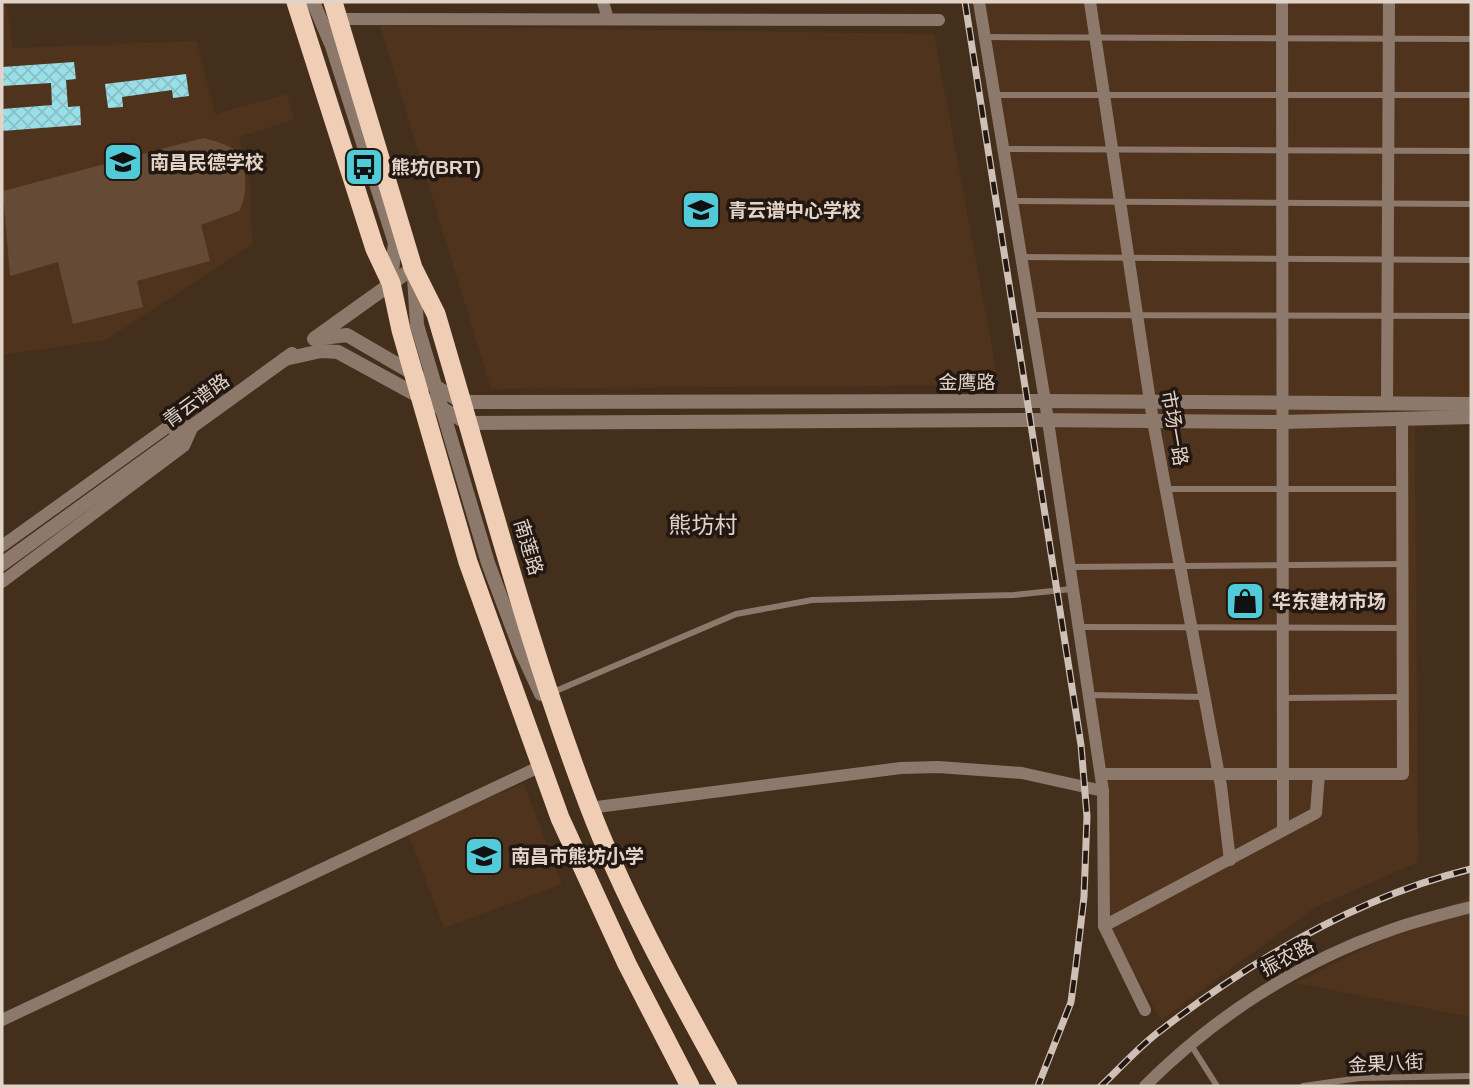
<svg xmlns="http://www.w3.org/2000/svg" width="1473" height="1088" font-family="Arial,'Noto Sans SC',sans-serif">
<defs>
<pattern id="building-cross-hatch" width="8" height="8" patternUnits="userSpaceOnUse" patternTransform="scale(1.75)"><rect width="8" height="8" fill="#99dfe7"/><path d="M0 0l8 8M0 8l8-8" fill="none" stroke="#88bfc5"/></pattern>
</defs>
<rect width="100%" height="100%" fill="#442e1c"/>
<g fill="#50331d">
<polygon points="974,2 1471,2 1471,425 1415,427 1418,862 1314,908 1161,1020 1107,926 1103,776"/>
<polygon points="2,3 7,7 13,48 197,41 215,114 287,94 294,120 239,137 251,188 252,244 106,340 2,355"/>
<polygon points="380,26 934,34 999,385 491,389"/>
<polygon points="524,784 562,884 444,928 406,828"/>
<polygon points="1471,895 1471,1017 1295,983"/>
</g>
<path fill="#654a35" d="M203,138c11,3 23,5 32,13 13,13 13,45 4,60l-38,14 9,36 -73,20 6,26 -70,17 -15,-62 -48,14 -7,-85z"/>
<g fill="url(#building-cross-hatch)">
<polygon points="74,62 76,79 66,80 68,107 80,106 81,125 2,131 2,109 52,105 51,83 2,86 2,67"/>
<polygon points="186,74 189,96 173,98 172,90 122,97 123,107 108,108 105,84"/>
</g>
<g fill="none" stroke-linecap="round" stroke-linejoin="round">
<g stroke="#8d796b" stroke-width="6">
<polyline points="985,37 1471,39"/>
<polyline points="994,95 1471,95"/>
<polyline points="1003,149 1471,151"/>
<polyline points="1012,201 1471,204"/>
<polyline points="1021,257 1471,260"/>
<polyline points="1031,315 1471,316"/>
<polyline points="1166,489 1402,489"/>
<polyline points="1070,567 1402,564"/>
<polyline points="1079,627 1403,628"/>
<polyline points="551,693 736,614 812,600 1014,595 1072,589"/>
<polyline points="1089,695 1205,697"/>
<polyline points="1283,698 1403,697"/>
<polyline points="1191,1045 1217,1086"/>
<polyline points="1303,1086 1360,1078 1471,1076"/>
</g>
<g stroke="#8d796b" stroke-width="12">
<polyline points="603,2 608,19"/>
<polyline points="979,2 1045,401 1103,791 1104,926 1145,1010"/>
<polyline points="1090,2 1153,421 1221,786 1230,860"/>
<polyline points="1282,2 1283,830"/>
<polyline points="338,19 939,20"/>
<polyline points="1387,404 1389,2"/>
<polyline points="2,546 166,428 193,426 184,446 2,582"/>
<polyline points="1101,774 1403,774 1402,419"/>
<polyline points="589,808 901,768 938,767 1022,773 1103,791"/>
<polyline points="1104,926 1316,813 1319,774"/>
<polyline points="2,1020 541,766"/>
<path d="M1145,1086c68,-68 152,-123 243,-155 27,-10 56,-17 83,-24"/>
</g>
<g stroke="#8d796b" stroke-width="14">
<polyline points="313,2 332,46 395,243 391,281"/>
<polyline points="414,277 417,325 488,563 521,651 541,694"/>
<polyline points="315,338 413,268"/>
<polyline points="314,339 347,335 462,402 1045,401 1471,404"/>
<polyline points="285,359 321,351 338,352 468,423 1030,420 1283,422 1471,417"/>
<polyline points="2,564 292,354"/>
</g>
<g stroke="#f0ceb5" stroke-width="19">
<polyline points="296,2 375,249 391,283 401,330 468,562 560,818 627,964 690,1086"/>
<path d="M333,2l80,266 23,46c49,164 92,332 153,492 37,97 89,189 139,280"/>
</g>
<g stroke="#cfbfb4" stroke-width="7">
<g id="rail">
<polyline points="965,2 1081,745 1087,816 1084,897 1076,965 1071,1002 1038,1086"/>
<path d="M1101,1086c18,-17 35,-36 55,-52 93,-72 200,-137 315,-165"/>
</g>
</g>
<use href="#rail" stroke="#231811" stroke-width="4.5" stroke-dasharray="13" stroke-linecap="butt"/>
</g>
<defs>
<g id="school-square" transform="scale(2.0125)"><rect x="-9" y="-9" width="18" height="18" rx="4" fill="#52cbd8" stroke="#231811"/><path d="M0-5L7-2L0 1L-7-2ZM-4 1L0 2.5L4 1V4Q0 6-4 4Z" fill="#111"/></g>
<g id="bus-square" transform="scale(2.0125)"><rect x="-9" y="-9" width="18" height="18" rx="4" fill="#52cbd8" stroke="#231811"/><path d="M-5-6H5V4H4V6H2V4H-2V6H-4V4H-5ZM-3.5-4V0h7V-4ZM-3.5 1.2v1.5H-2V1.2ZM2 1.2v1.5H3.5V1.2Z" fill="#111"/></g>
<g id="shop-square" transform="scale(2.0125)"><rect x="-9" y="-9" width="18" height="18" rx="4" fill="#52cbd8" stroke="#231811"/><path d="M-5-2.5h2.3a2.7 3.5 0 0 1 5.4 0H5L5.5 6h-11ZM-1.5-2.5h3a1.5 2.3 0 0 0-3 0Z" fill="#111"/></g>
</defs>
<g fill-rule="evenodd">
<use href="#school-square" x="123" y="162"/>
<use href="#bus-square" x="364" y="167"/>
<use href="#school-square" x="701" y="210"/>
<use href="#shop-square" x="1245" y="601"/>
<use href="#school-square" x="484" y="856"/>
</g>
<g text-anchor="middle" stroke-width="7" stroke-linejoin="round" paint-order="stroke">
<g font-size="19" font-weight="bold" fill="#e2d3c9" stroke="#231811" text-anchor="start">
<text x="150" y="169">南昌民德学校</text>
<text x="391" y="174">熊坊(BRT)</text>
<text x="728" y="217">青云谱中心学校</text>
<text x="1272" y="608">华东建材市场</text>
<text x="511" y="863">南昌市熊坊小学</text>
</g>
<g font-size="19" fill="#e2d3c9" stroke="#231811">
<text x="967" y="389">金鹰路</text>
<text transform="translate(196 400) rotate(-36)" y="7">青云谱路</text>
<text transform="translate(1175 428) rotate(80)" y="7">市场一路</text>
<text transform="translate(529 547) rotate(73)" y="7">南莲路</text>
<text transform="translate(1287 957) rotate(-28)" y="7">振农路</text>
<text transform="translate(1386 1063) rotate(-3)" y="7">金果八街</text>
</g>
<g font-size="23" fill="#e2d3c9" stroke="#231811">
<text x="703" y="533">熊坊村</text>
</g>
</g>
<rect width="1473" height="1088" fill="none" stroke="#e2d3c9" stroke-width="7"/>
</svg>
